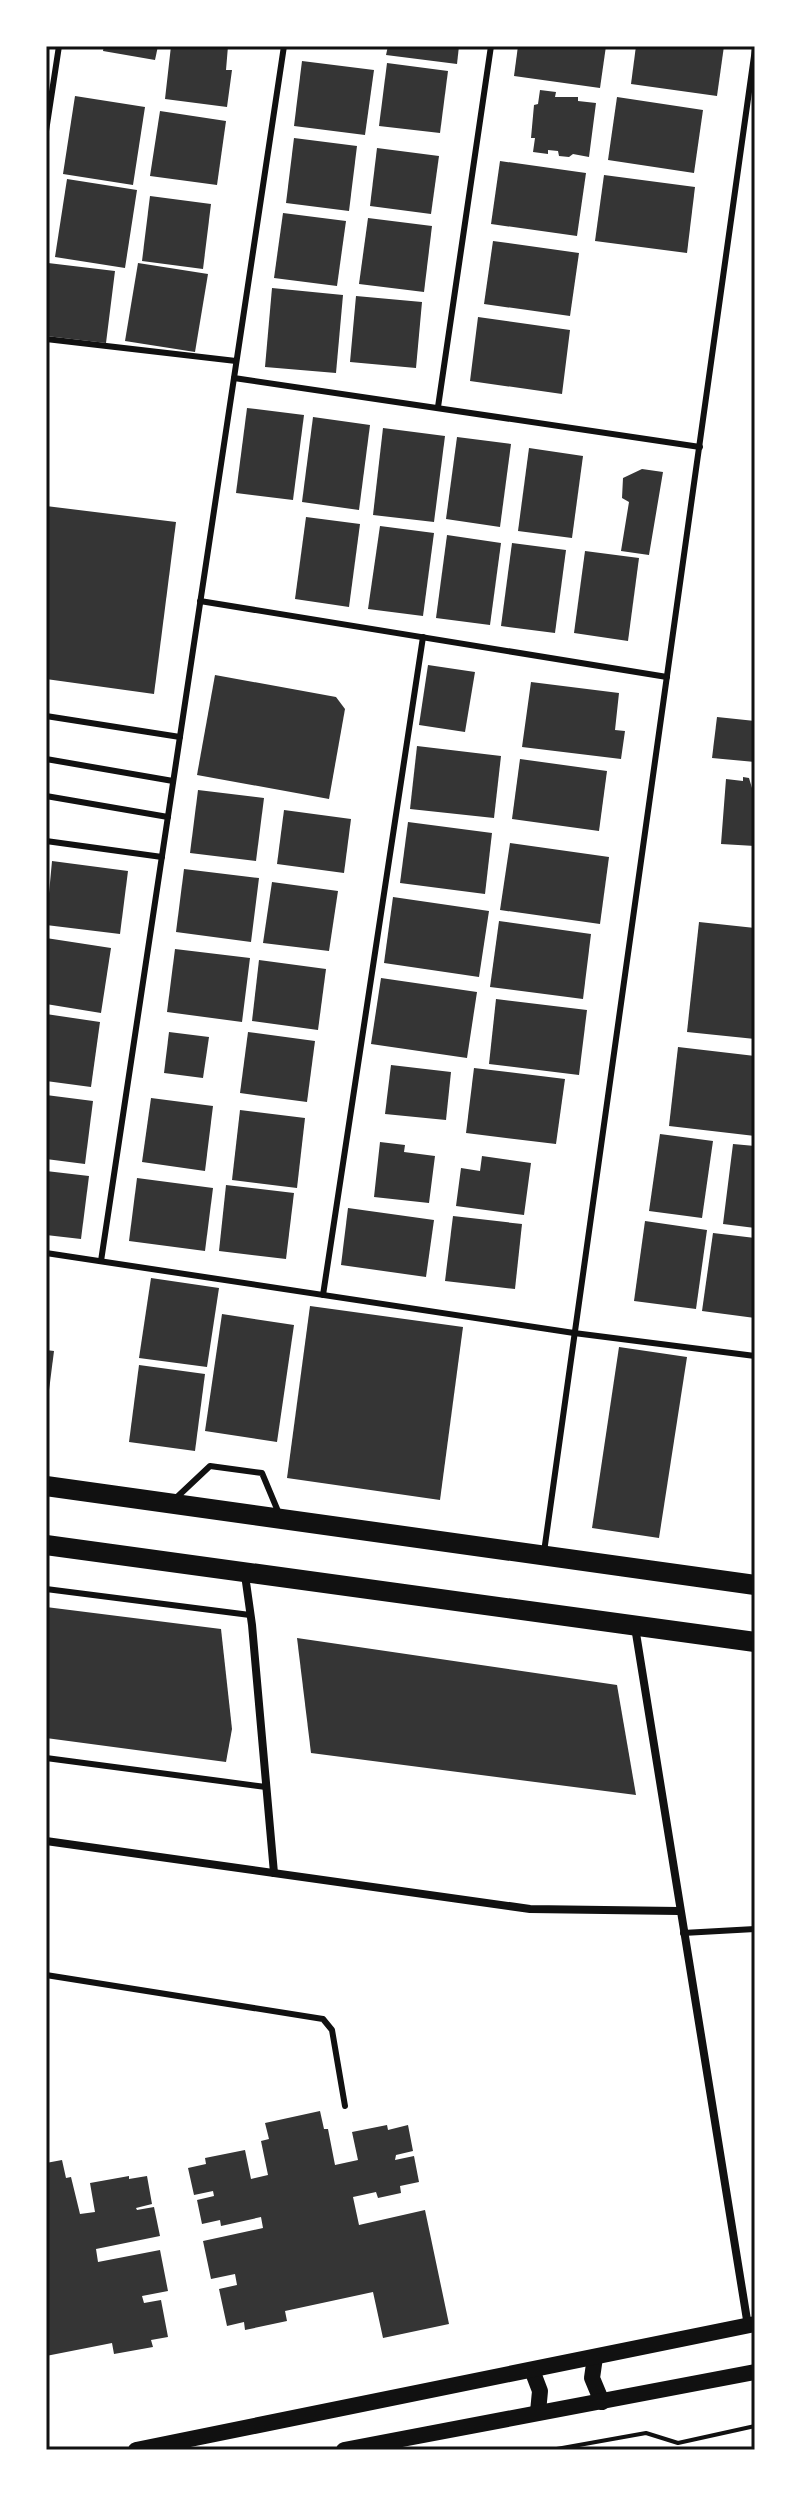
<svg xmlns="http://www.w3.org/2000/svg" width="801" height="2496" font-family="Overpass,sans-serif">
<rect width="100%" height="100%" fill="#fff"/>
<g fill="#353535">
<polygon points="104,46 158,46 155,60 103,51"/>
<polygon points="171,46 228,46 226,70 232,70 227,107 165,99"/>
<polygon points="388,46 459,46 457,64 386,55"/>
<polygon points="518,46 606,46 600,88 514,76"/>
<polygon points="636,46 724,46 717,96 631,84"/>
<polygon points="302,61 374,70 365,135 294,126"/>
<polygon points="387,63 448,71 440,133 379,126"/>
<polygon points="540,90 556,92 555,97 578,97 578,101 596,103 589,157 573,154 569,157 559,156 558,151 548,150 548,154 533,152 535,138 531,138 534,105 538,104"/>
<polygon points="75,96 145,107 133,185 63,174"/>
<polygon points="617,97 703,110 694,173 608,160"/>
<polygon points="160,111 226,121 217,185 150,176"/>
<polygon points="294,138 357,146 349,211 286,203"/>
<polygon points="377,148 439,156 431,214 370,206"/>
<polygon points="500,161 586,173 577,236 491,224"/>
<polygon points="604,175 695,187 687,253 595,241"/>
<polygon points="67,179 137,190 125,268 55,257"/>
<polygon points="150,196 211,204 203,269 142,261"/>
<polygon points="283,213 346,221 337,286 274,278"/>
<polygon points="368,218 432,226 424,292 359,284"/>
<polygon points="493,241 579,253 570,316 484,304"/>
<polygon points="48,263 115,271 106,343 46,336"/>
<polygon points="138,263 208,274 195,352 125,341"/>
<polygon points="272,288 343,295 336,373 265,367"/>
<polygon points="356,296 422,302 416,368 350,362"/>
<polygon points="478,317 570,330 562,394 470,381"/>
<polygon points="247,408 304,415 293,500 236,493"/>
<polygon points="313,417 370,425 359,510 302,502"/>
<polygon points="383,428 445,436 434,522 373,515"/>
<polygon points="457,437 511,444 500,527 446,519"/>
<polygon points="529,448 583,456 572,538 518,531"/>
<polygon points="642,469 663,472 649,555 621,551 629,502 622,498 623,478"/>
<polygon points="46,506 176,522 154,694 46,679"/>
<polygon points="306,517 360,524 349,607 295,599"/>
<polygon points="380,526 434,533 423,616 368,609"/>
<polygon points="447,535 501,543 490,625 436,618"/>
<polygon points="512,543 566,550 555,633 501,626"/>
<polygon points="585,551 639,558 628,641 574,633"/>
<polygon points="428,665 475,672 465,732 419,725"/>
<polygon points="215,675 336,697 345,709 329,799 197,775"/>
<polygon points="531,682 619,693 615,730 625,731 621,759 522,747"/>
<polygon points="717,717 755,721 755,762 712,758"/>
<polygon points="417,746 501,756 494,818 410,809"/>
<polygon points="520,759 607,771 599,831 512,819"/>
<polygon points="743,777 749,778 755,798 755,846 721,844 726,779 743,781"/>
<polygon points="198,790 264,798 256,861 190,853"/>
<polygon points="284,810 351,819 344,873 277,864"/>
<polygon points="408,822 492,833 485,894 400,883"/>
<polygon points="510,843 609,857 600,924 500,910"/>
<polygon points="52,861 128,871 120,934 46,925"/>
<polygon points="184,869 259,878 251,942 176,932"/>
<polygon points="272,882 338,891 329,951 263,943"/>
<polygon points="393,897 489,911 479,977 384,963"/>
<polygon points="499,921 591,934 583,999 490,987"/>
<polygon points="699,922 755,928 755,1039 687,1032"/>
<polygon points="46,938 111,948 101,1013 46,1004"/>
<polygon points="175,949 250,958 242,1022 167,1012"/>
<polygon points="259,960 326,969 318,1030 252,1021"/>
<polygon points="381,978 477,992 467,1058 371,1044"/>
<polygon points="496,999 587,1010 579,1075 489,1064"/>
<polygon points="46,1014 100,1022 91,1087 46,1081"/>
<polygon points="169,1032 209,1037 203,1078 164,1073"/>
<polygon points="248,1032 315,1041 307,1102 240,1093"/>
<polygon points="678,1047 755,1056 755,1136 669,1126"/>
<polygon points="391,1065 451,1072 446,1120 385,1114"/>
<polygon points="474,1068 565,1079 556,1144 466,1133"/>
<polygon points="46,1095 93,1101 85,1164 46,1159"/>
<polygon points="151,1098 213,1106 205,1171 142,1162"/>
<polygon points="240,1110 305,1118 297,1188 232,1180"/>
<polygon points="660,1134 713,1141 702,1218 649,1211"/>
<polygon points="380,1142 405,1145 404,1152 435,1156 429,1203 374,1197"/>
<polygon points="733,1144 755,1146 755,1228 723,1224"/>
<polygon points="482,1156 531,1163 524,1215 456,1206 461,1168 480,1171"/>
<polygon points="46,1171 89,1176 81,1239 46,1235"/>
<polygon points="137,1178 213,1188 205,1251 129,1241"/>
<polygon points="226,1185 294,1193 286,1259 219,1251"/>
<polygon points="348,1208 434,1220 426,1277 341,1265"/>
<polygon points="453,1216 522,1224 515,1289 445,1281"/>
<polygon points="645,1221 707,1230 696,1309 634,1301"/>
<polygon points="713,1233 755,1238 755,1318 702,1311"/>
<polygon points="151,1278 219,1288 207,1367 139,1358"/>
<polygon points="310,1306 463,1327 440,1500 287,1478"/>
<polygon points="222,1314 294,1325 277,1442 205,1431"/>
<polygon points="619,1347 687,1357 659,1538 592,1528"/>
<polygon points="46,1350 54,1351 48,1398 46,1398"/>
<polygon points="139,1365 205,1374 195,1451 129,1442"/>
<polygon points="46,1607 221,1629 232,1729 226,1762 46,1738"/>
<polygon points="297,1638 617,1685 636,1795 311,1753"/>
<polygon points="320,2111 324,2129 328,2129 335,2165 358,2160 352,2132 387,2125 388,2130 408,2125 413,2151 396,2155 395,2160 414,2156 419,2182 400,2186 401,2193 378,2198 376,2192 353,2197 359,2225 425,2210 449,2324 383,2338 373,2292 285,2311 287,2321 245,2330 244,2322 227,2326 219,2289 237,2285 235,2274 211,2279 203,2241 263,2228 261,2217 221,2226 220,2220 202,2224 197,2200 214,2196 213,2191 194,2195 188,2168 206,2164 205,2158 245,2150 251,2179 268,2175 261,2141 269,2139 265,2123"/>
<polygon points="62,2160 66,2178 71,2177 80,2214 95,2212 90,2183 129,2176 129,2179 147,2176 152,2204 136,2208 137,2210 154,2207 160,2236 96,2249 98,2262 160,2250 168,2291 142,2296 144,2303 161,2300 168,2337 151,2340 153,2347 114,2354 112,2343 46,2356 46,2163"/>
</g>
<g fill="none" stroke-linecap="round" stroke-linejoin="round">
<polyline stroke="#111" stroke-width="4" points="551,2450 646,2433 678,2443 755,2426"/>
<g stroke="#111" stroke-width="6">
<polyline points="46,131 59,46"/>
<polyline points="46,339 236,361"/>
<polyline points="234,378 700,447"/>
<polyline points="438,407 491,46"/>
<polyline points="200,601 667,677"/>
<polyline points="46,716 180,737"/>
<polyline points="46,759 173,781"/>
<polyline points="46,796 168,817"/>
<polyline points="46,841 162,857"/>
<polyline points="46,1253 574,1333 755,1356"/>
<polyline points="101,1261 284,46"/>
<polyline points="323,1295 423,637"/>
<polyline points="176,1498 210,1466 262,1473 280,1516"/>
<polyline points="544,1552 755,49"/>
<polyline points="46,1589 250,1615"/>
<polyline points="46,1758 266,1787"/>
<polyline points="683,1933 755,1929"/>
<polyline points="46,1975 323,2019 332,2030 345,2106"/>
</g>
<g stroke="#111" stroke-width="8">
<polyline points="245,1575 252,1625 274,1873"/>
<polyline points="635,1627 748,2326"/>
<polyline points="46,1841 530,1909 679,1911"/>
</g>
<g stroke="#111" stroke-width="16">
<polyline points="595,2357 592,2378 602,2402"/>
<polyline points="532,2370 540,2391 538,2412"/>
<polyline points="136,2450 755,2324"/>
<polyline points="344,2450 755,2372"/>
</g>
<g stroke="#111" stroke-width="20">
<polyline points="46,1486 755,1585"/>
<polyline points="46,1545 755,1642"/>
</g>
</g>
<rect width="801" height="2496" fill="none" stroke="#ffffff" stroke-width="96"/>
<rect x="48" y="48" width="705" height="2400" fill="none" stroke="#111" stroke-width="3"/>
</svg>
